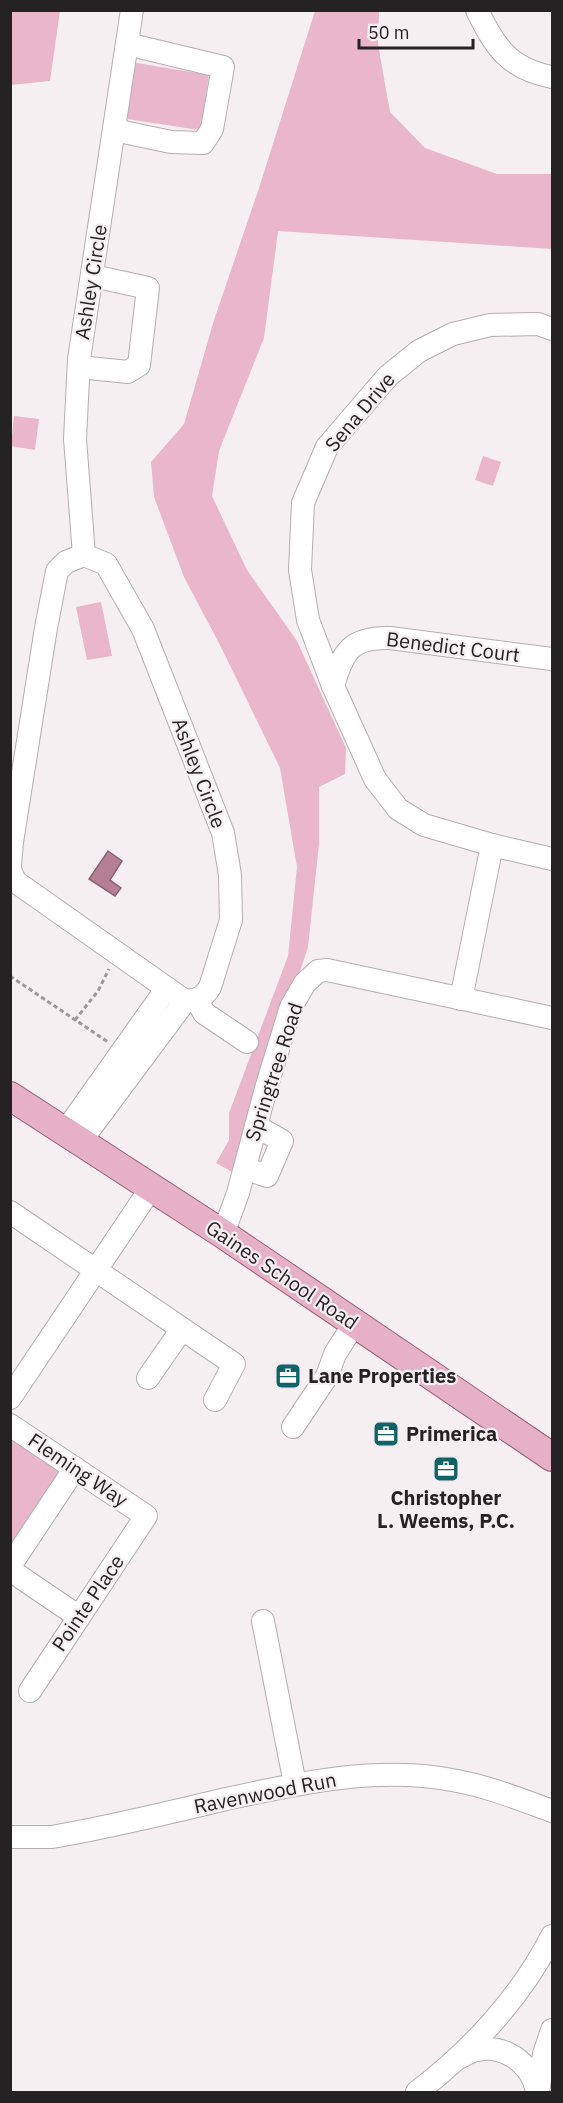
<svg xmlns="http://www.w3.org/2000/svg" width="563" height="2103" font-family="'IBM Plex Sans',sans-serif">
<rect width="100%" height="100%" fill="#f6eff2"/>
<g fill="#e9b7c9">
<polygon points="11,10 60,11 50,81 11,85"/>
<polygon points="315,11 379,11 378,44 390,112 425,148 497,174 552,174 552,249 278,231 264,338 219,451 212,496 247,570 297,641 346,748 345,774 319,787 319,844 308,947 244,1141 232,1172 216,1163 229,1140 229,1113 288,956 297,867 280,768 221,647 184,577 154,497 151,462 184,424 214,320 259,188"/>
<polygon points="137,63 209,75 201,128 199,130 127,119 134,64"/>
<polygon points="14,416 39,419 35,450 11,446"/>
<polygon points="483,456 501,462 493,486 475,480"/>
<polygon points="101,602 112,656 87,660 76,607"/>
<polygon points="11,1438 64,1470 11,1557"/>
</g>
<polygon fill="#b77f94" stroke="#8b6372" stroke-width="1.5" points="108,851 122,861 110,880 121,888 115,896 89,879"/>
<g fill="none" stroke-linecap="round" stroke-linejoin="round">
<g stroke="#b4adb0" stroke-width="24">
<g id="minor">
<path d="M477,10c18,38 33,59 75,67"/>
<polyline points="114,130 171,142 203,143 212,129 223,67 127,44"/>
<polyline points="552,329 538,324 490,325 453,334 419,351 388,376 327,447 303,503 300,570 308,620 333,686 375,779 398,809 424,825 492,845 552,859"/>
<polyline points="79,367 128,372 139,365 148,288 93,276"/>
<polyline points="84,555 75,439 79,359 132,10"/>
<path d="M333,686c10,-35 18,-49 57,-48l162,21"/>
<path d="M10,865l2,-23 34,-214 11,-57 9,-9 18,-7 22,9 37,65 80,204 7,42 1,45 -21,67c-7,11 -12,13 -25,14l-169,-119 -5,-9 -1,-6"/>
<polyline points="461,999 492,845"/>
<polyline points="197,1000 204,1013 247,1042"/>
<polyline points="65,1132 167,988"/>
<polyline points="80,1142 185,1001"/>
<polyline points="245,1168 267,1176 282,1141 256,1126"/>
<polyline points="10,1212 234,1364 215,1400"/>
<polyline points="223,1234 238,1193 267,1085 291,1007 305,983 318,971 327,970 552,1018"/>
<polyline points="148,1378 182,1329"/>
<polyline points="10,1398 151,1188"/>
<polyline points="10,1425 146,1516 30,1691"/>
<polyline points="293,1427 327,1376 335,1354 354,1324"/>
<polyline points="10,1566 75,1468"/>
<polyline points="10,1570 79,1617"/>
<polyline points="263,1621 295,1784"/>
<path d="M10,1837h42c58,-10 116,-24 174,-38 74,-16 150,-33 226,-19 35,6 67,19 100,31"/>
<path d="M461,2057c31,-20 70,0 76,35"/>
<path d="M417,2092c54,-41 104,-95 135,-156"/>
<polyline points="538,2092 544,2054 552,2030"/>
</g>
</g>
<g stroke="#975c74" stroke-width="30">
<polyline id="major" points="10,1096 223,1234 552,1457"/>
</g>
<g stroke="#9e989b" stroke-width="3" stroke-dasharray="4.5 3" stroke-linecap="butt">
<polyline points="10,976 108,1042"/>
<polyline points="75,1020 98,991 109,969"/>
</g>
<use href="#minor" stroke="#fff" stroke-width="22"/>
<use href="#major" stroke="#e6b0c6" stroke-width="28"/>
</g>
<defs>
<g id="office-square" transform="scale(1.35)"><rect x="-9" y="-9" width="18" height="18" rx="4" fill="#126367" stroke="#f6eff2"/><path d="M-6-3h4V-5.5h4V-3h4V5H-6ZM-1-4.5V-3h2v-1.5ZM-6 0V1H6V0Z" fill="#fff"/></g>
</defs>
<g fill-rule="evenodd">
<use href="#office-square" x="288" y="1376"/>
<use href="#office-square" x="386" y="1434"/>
<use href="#office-square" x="446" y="1469"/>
</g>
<g text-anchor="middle" stroke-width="4.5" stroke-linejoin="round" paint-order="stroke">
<g font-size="20" fill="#252223" stroke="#f6eff2">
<text transform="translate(91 282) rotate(-81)" y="7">Ashley Circle</text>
<text transform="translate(360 412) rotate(-50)" y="7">Sena Drive</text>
<text transform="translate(453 647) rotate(7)" y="7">Benedict Court</text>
<text transform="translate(199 773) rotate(69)" y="7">Ashley Circle</text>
<text transform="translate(274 1072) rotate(-72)" y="7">Springtree Road</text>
<text transform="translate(282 1275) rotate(34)" y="7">Gaines School Road</text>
<text transform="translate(78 1470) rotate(34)" y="7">Fleming Way</text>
<text transform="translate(88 1603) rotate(-56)" y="7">Pointe Place</text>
<text transform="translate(265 1793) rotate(-11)" y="7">Ravenwood Run</text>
</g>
<g font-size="20" font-weight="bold" fill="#252223" stroke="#f6eff2" text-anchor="start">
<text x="308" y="1383">Lane Properties</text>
<text x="406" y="1441">Primerica</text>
<text x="446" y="1505" text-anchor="middle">Christopher<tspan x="446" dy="23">L. Weems, P.C.</tspan></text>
</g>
</g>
<rect width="563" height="2103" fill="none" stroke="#252223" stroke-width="24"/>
<path d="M359 39v9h114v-9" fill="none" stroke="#252223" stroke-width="3"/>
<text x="368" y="39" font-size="18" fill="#252223" stroke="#f6eff2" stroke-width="4.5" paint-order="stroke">50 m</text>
</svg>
